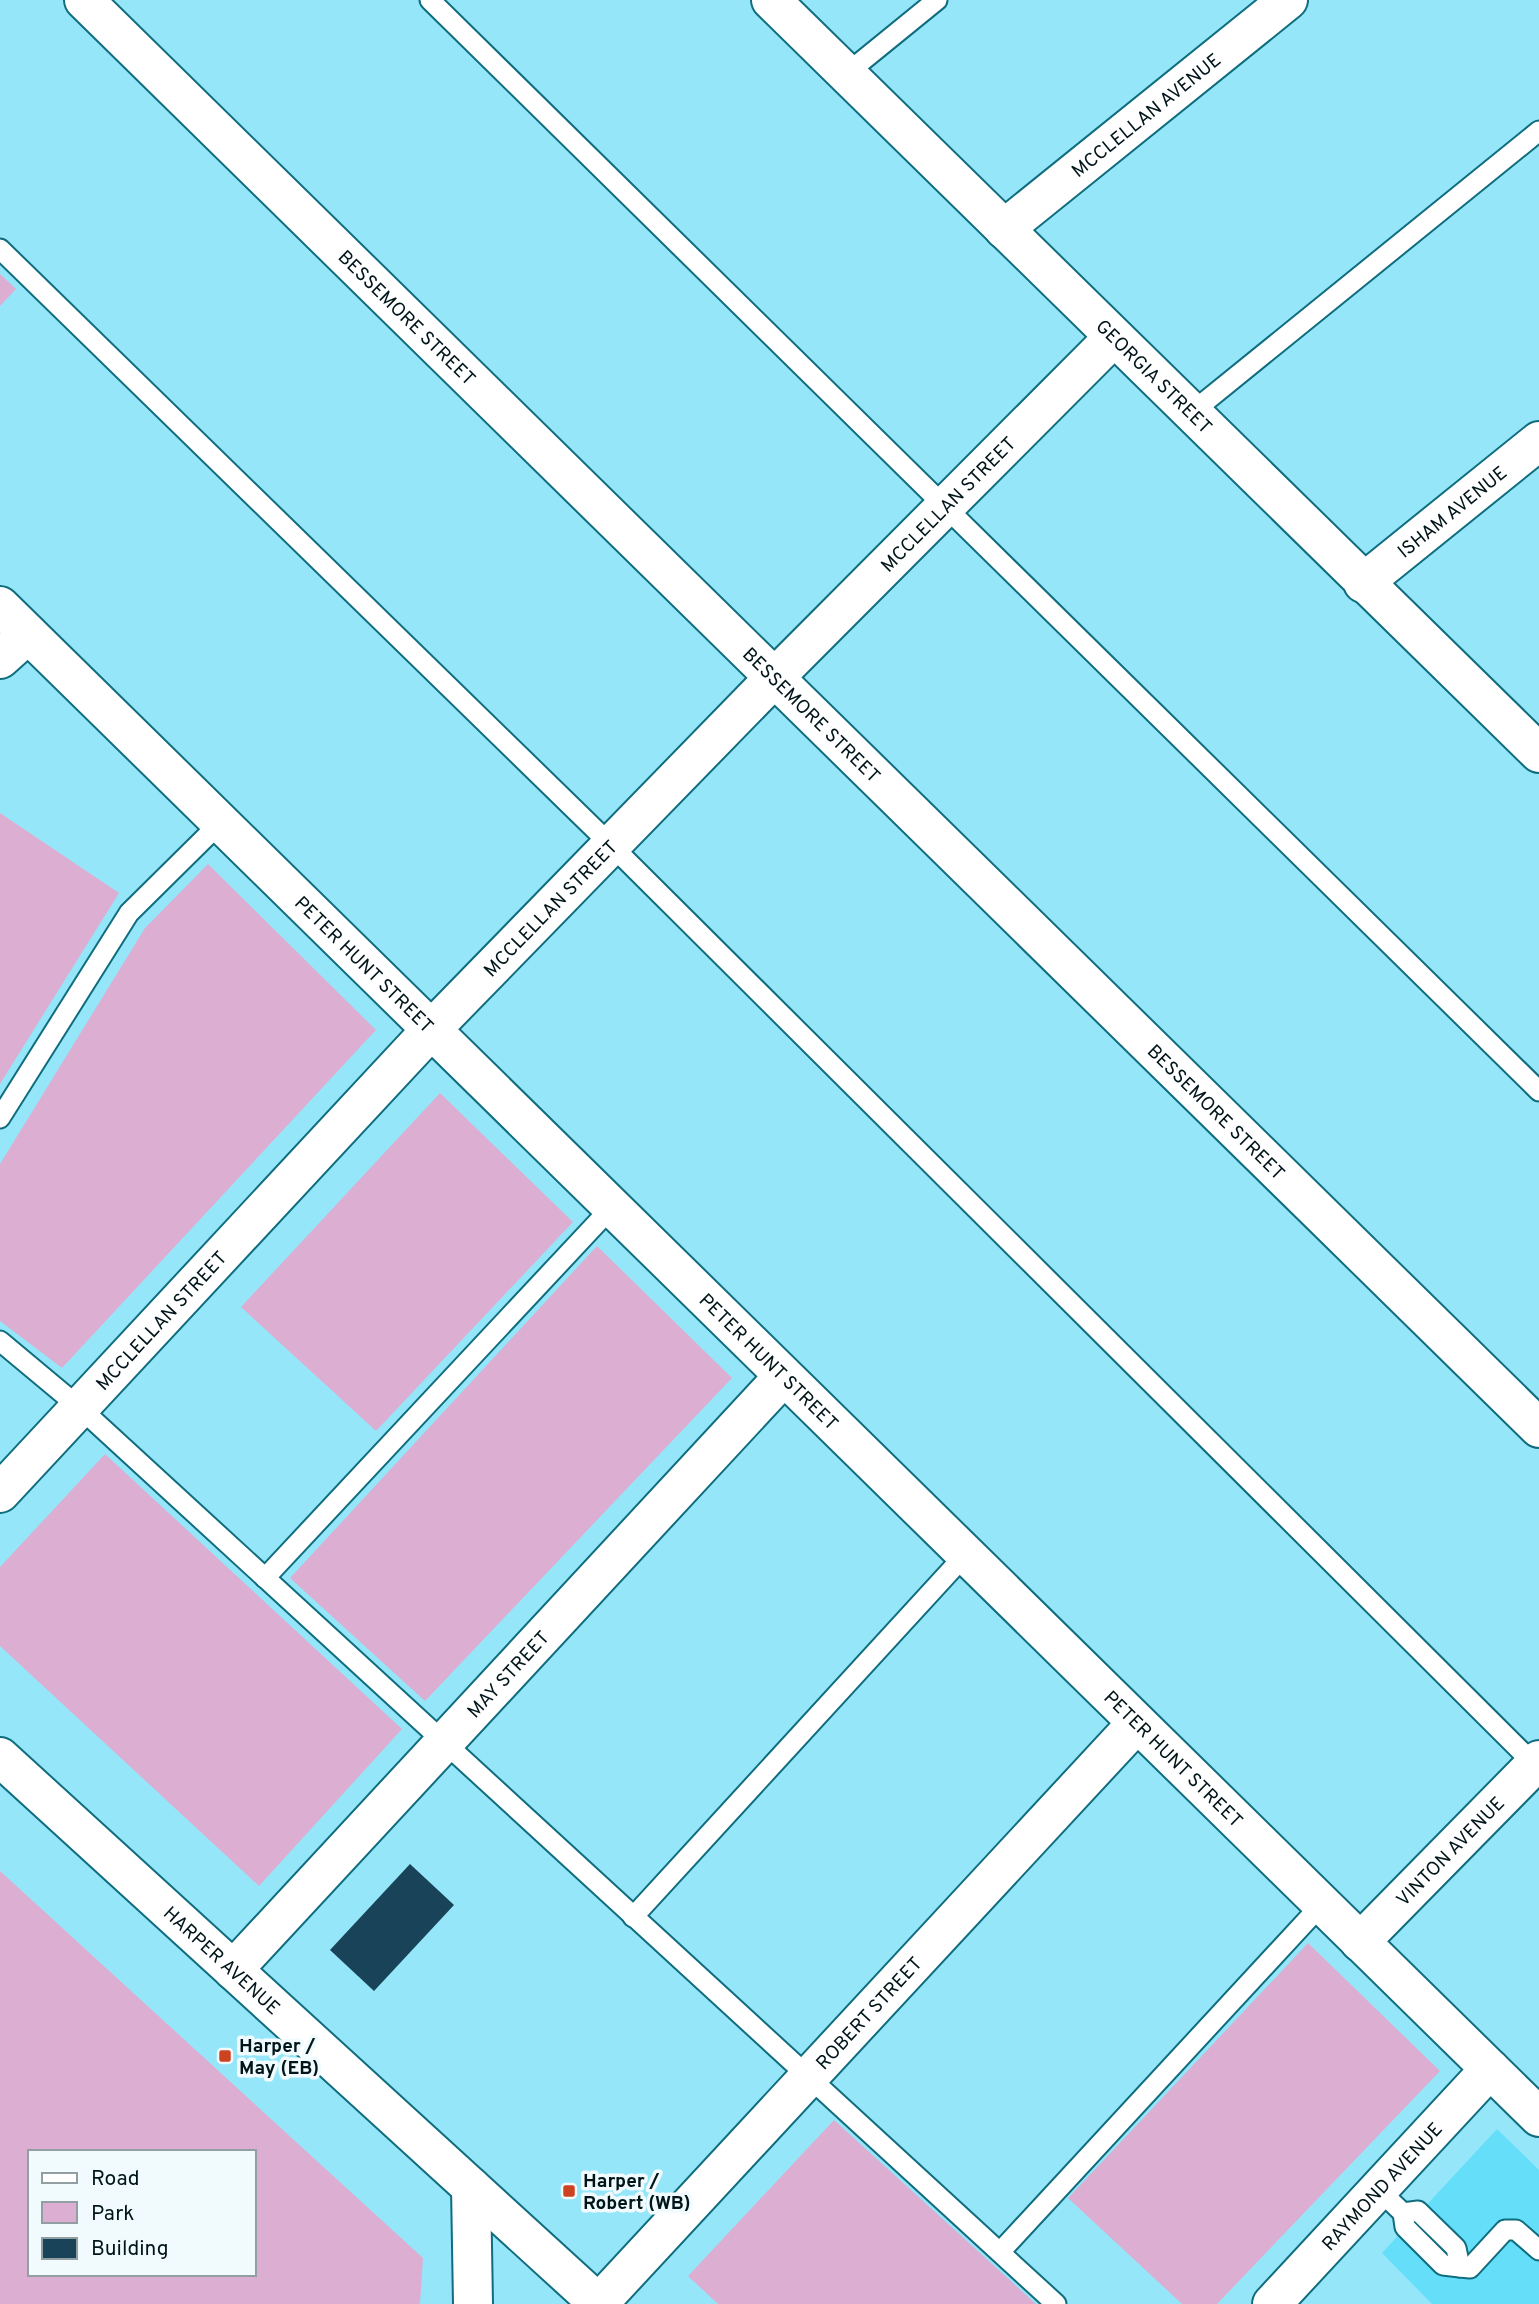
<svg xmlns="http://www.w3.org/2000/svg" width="1539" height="2304" font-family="Overpass,sans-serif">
<rect width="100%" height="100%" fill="#96e6fa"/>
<polygon fill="#65def9" points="1497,2129 1539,2170 1539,2304 1432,2304 1382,2253"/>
<g fill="#dcaed2" fill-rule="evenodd">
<polygon points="0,274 16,289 0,306"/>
<polygon points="0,813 119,893 0,1084"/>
<polygon points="208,864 376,1030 62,1368 0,1321 0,1164 145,928"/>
<polygon points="440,1093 573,1222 376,1431 241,1307"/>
<polygon points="597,1246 732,1378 425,1701 290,1578"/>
<polygon points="105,1454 402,1729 259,1886 0,1646 0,1567"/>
<path d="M0,1871l423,387 -3,46h-420zM30,2152h224v122h-224z"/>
<polygon points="1308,1943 1440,2071 1217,2304 1182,2304 1068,2198"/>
<polygon points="834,2120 1036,2304 718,2304 688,2276"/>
</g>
<polygon fill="#184359" points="410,1864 454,1905 374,1991 330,1950"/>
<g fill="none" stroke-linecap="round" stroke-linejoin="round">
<g stroke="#0f6d7e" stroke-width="23">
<g id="lane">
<polyline points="430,0 1539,1091"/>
<polyline points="846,74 937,0"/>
<polyline points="0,249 611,845 1538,1768"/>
<polyline points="1191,413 1539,131"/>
<polyline points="0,1118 129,913 220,823"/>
<polyline points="0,1341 79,1407 1056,2304"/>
<polyline points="265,1578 611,1208"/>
<polyline points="633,1917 965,1555"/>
<polyline points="1378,2189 1403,2213 1405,2227 1443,2265 1460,2267 1456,2248 1418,2211 1403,2213"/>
<polyline points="1000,2252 1322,1904"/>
<polyline points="1460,2267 1470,2268 1505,2230 1516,2230 1539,2250"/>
</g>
</g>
<g stroke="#0f6d7e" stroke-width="42">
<g id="street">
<path id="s1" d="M84,0l1455,1428"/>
<path id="s2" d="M771,0l768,753"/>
<path id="s3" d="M1004,229l284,-229"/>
<path id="s4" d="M1363,583l176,-142"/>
<path id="s5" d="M0,606l1539,1511"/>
<polyline points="0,659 28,634"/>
<path id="s6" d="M0,1493l430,-462 344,-353 340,-341"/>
<path id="s7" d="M1360,1942l179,-182"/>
<path id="s8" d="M233,1970l550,-593"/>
<polyline points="471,2187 473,2304"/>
<path id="s9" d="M599,2303l538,-580"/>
<path id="s10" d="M1272,2304l218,-235"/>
</g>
</g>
<g stroke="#0f6d7e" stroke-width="42">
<g id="secondary">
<path id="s11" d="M0,1757l599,547"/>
</g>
</g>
<use href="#lane" stroke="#fff" stroke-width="19"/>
<use href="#street" stroke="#fff" stroke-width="38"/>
<use href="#secondary" stroke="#fff" stroke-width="38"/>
</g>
<g fill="#cd4322" stroke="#f1fbfd" stroke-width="2.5">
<rect x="218" y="2049" width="14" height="14" rx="3.5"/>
<rect x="562" y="2184" width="14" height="14" rx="3.5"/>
</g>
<g text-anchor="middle" stroke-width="7" stroke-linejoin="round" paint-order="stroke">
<g font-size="19" fill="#00151a" stroke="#f1fbfd">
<text dy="7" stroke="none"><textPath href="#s3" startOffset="182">MCCLELLAN AVENUE</textPath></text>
<text dy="7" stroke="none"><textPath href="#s1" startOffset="453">BESSEMORE STREET</textPath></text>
<text dy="7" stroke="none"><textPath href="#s2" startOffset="537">GEORGIA STREET</textPath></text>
<text dy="7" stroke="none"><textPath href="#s6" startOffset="1370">MCCLELLAN STREET</textPath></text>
<text dy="7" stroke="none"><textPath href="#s4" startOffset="114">ISHAM AVENUE</textPath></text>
<text dy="7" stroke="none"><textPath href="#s1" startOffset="1020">BESSEMORE STREET</textPath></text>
<text dy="7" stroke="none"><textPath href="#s6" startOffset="803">MCCLELLAN STREET</textPath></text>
<text dy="7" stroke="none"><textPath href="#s5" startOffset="511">PETER HUNT STREET</textPath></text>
<text dy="7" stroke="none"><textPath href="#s1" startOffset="1587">BESSEMORE STREET</textPath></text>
<text dy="7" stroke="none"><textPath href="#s6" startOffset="236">MCCLELLAN STREET</textPath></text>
<text dy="7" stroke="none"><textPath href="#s5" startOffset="1078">PETER HUNT STREET</textPath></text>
<text dy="7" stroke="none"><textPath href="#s8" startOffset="404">MAY STREET</textPath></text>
<text dy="7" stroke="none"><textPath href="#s5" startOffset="1645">PETER HUNT STREET</textPath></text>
<text dy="7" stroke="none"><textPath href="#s7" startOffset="128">VINTON AVENUE</textPath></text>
<text dy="7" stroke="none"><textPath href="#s11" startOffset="301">HARPER AVENUE</textPath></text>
<text dy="7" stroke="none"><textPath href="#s9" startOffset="396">ROBERT STREET</textPath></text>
<text dy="7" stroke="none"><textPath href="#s10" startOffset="161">RAYMOND AVENUE</textPath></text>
</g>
<g font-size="19" font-weight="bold" fill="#00151a" stroke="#f1fbfd" text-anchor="start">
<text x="239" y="2052">Harper /<tspan x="239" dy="22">May (EB)</tspan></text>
<text x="583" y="2187">Harper /<tspan x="583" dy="22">Robert (WB)</tspan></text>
</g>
</g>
<rect x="28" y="2150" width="228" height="126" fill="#f1fbfd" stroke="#919fa2" stroke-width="2"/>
<rect x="42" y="2173" width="35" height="10" fill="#ffffff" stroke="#919fa2" stroke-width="2"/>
<text x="91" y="2185" font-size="21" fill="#00151a">Road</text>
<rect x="42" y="2202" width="35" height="21" fill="#dcaed2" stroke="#919fa2" stroke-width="2"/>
<text x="91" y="2220" font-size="21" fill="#00151a">Park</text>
<rect x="42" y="2238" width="35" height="21" fill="#184359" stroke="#919fa2" stroke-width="2"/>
<text x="91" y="2255" font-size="21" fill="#00151a">Building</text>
</svg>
